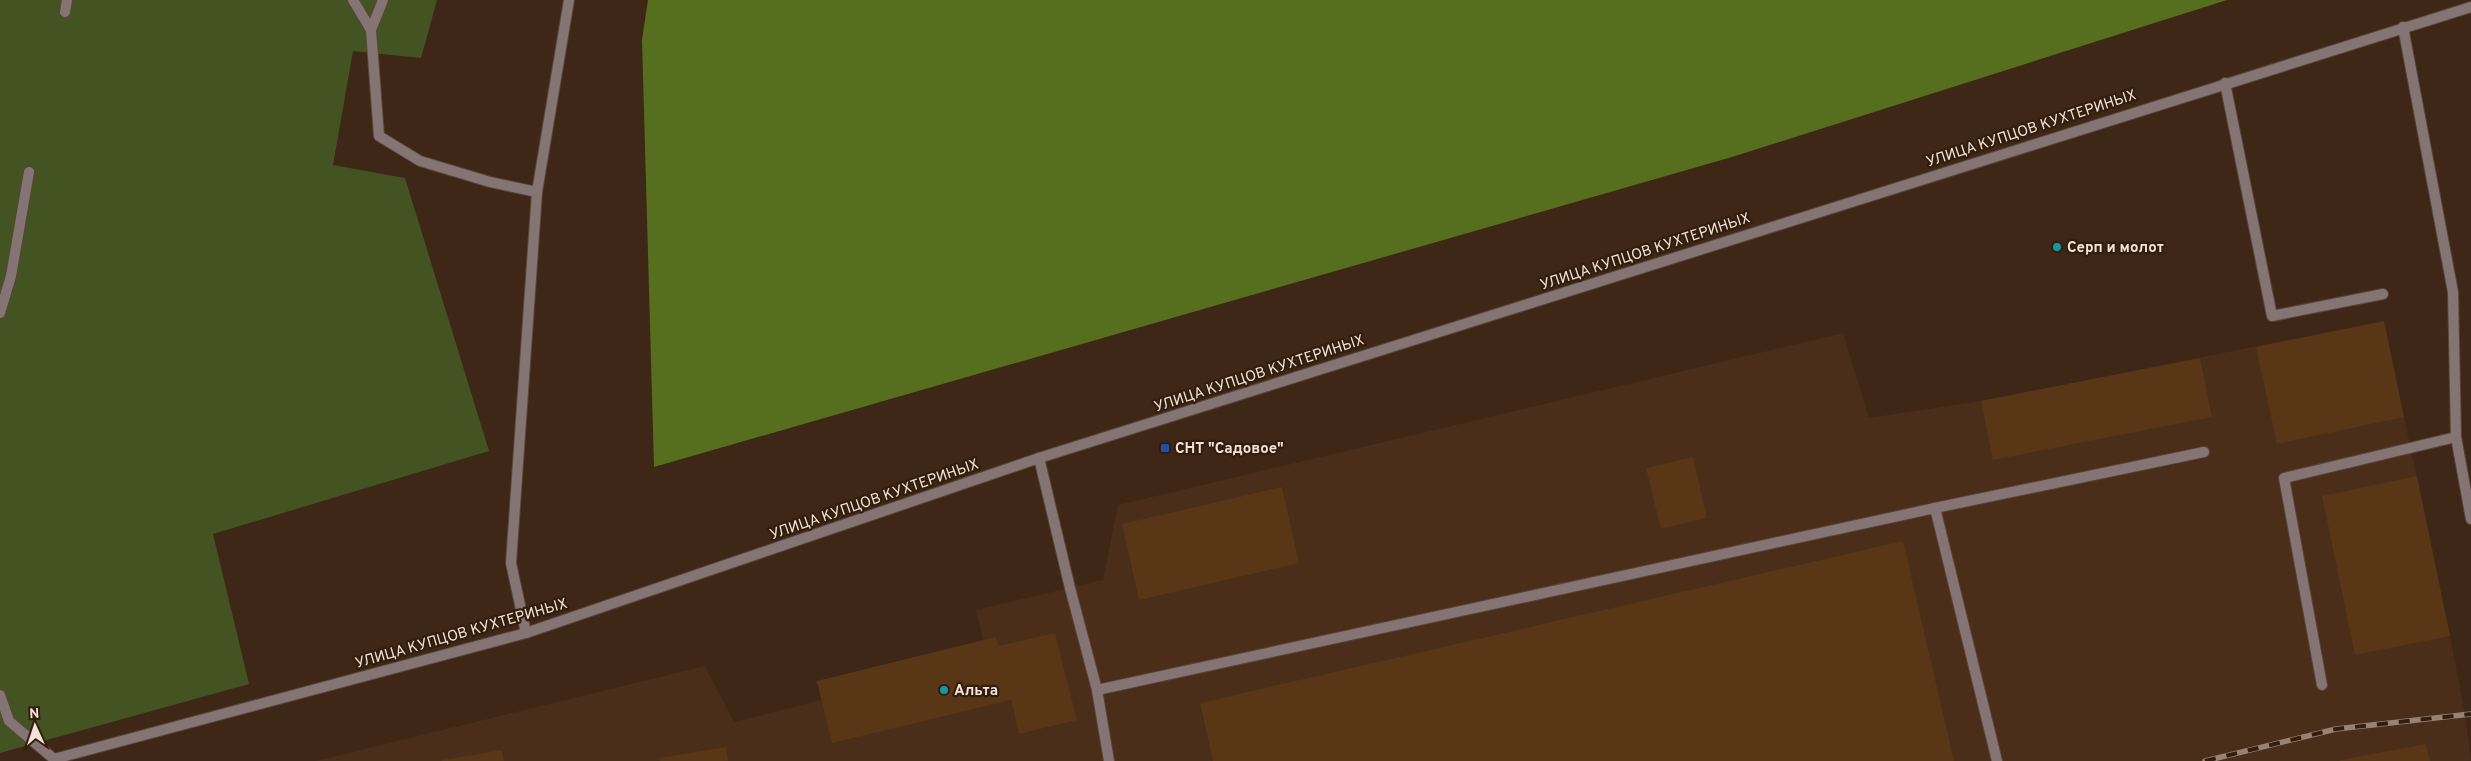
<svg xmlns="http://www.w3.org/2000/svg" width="2471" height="761" font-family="Overpass,sans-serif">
<rect width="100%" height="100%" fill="#3e2717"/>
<polygon fill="#4a2e1a" points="2384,321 2450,636 2465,714 2471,761 316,761 705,666 734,722 821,700 817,681 983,640 976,610 1103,580 1118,505 1843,333 1869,418 1981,401"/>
<polygon fill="#435422" points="0,0 437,0 421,58 353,51 333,165 405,178 489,451 213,534 249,684 0,753"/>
<polygon fill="#566f1e" points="648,0 2227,0 1732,157 654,467 642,40"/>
<g fill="#583616">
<polygon points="2384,321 2404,417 2277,444 2256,347"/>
<polygon points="2200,358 2212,417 1993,460 1981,401"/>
<polygon points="1693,457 1707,518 1661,529 1646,468"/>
<polygon points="2417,476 2450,636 2355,655 2322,496"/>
<polygon points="1282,487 1299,563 1139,600 1122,524"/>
<polygon points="1903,541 1954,761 1213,761 1200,703"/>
<polygon points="1055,633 1077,720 1019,734 1011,700 832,743 817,681 996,637 998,646"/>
<polygon points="2426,744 2430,761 2340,761 2340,760"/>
<polygon points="726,747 728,761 660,761 659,758"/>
<polygon points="502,750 504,761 442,761 442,760"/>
</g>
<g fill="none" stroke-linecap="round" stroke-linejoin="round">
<g stroke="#5b4536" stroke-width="12">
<g id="service">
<polyline points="353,0 371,30 379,136 420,161 490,182 537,192"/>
<polyline points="65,12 67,0"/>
<polyline points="2403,27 2453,292 2456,437 2471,519"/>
<polyline points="371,30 383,0"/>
<polyline points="2225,83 2272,316 2383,294"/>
<polyline points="0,313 11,276 29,172"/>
<polyline points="1039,458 1070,588 1097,690 1109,761"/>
<polyline points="1935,508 2204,452"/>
<polyline points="2322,685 2284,478 2456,437"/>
<polyline points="1097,690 1935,508 1997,761"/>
<polyline points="0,695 9,721 54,759"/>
</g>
</g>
<g stroke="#5b4536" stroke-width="12">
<g id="minor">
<polyline points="526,633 511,563 537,192 569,0"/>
<polyline points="54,759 526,633 1039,458 2471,7"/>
</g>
</g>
<use href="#service" stroke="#847574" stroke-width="10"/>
<use href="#minor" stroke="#847574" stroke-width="10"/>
<g stroke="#978376" stroke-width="5.5">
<polyline id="rail" points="2205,761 2336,729 2471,714"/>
</g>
<use href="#rail" stroke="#331d0d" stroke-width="4" stroke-dasharray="11" stroke-linecap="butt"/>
</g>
<g fill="#0f9aa8" stroke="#331d0d" stroke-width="2">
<circle cx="2057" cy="247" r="5"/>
<circle cx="944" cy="690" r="5"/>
</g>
<rect fill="#1a4fb4" stroke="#331d0d" stroke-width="2" x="1160" y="443" width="10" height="10" rx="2.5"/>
<g text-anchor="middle" stroke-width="4.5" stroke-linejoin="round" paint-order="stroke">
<g font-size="15" fill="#f2e2d8" stroke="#331d0d">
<text transform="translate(2031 128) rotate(-18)" y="5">УЛИЦА КУПЦОВ КУХТЕРИНЫХ</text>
<text transform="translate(1645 251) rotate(-18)" y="5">УЛИЦА КУПЦОВ КУХТЕРИНЫХ</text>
<text transform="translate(1259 373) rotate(-18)" y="5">УЛИЦА КУПЦОВ КУХТЕРИНЫХ</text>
<text transform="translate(874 499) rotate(-19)" y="5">УЛИЦА КУПЦОВ КУХТЕРИНЫХ</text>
<text transform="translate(461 633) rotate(-16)" y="5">УЛИЦА КУПЦОВ КУХТЕРИНЫХ</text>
</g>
<g font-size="15" font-weight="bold" fill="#f2e2d8" stroke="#331d0d" text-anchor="start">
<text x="2067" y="252">Серп и молот</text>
<text x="1175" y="453">СНТ "Садовое"</text>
<text x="954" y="695">Альта</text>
</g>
</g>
<g transform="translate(35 726) rotate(357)" stroke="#331d0d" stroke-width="4" paint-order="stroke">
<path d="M0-4L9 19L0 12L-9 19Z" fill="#f2e2d8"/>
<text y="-8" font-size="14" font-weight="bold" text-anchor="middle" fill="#f2e2d8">N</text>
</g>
</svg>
